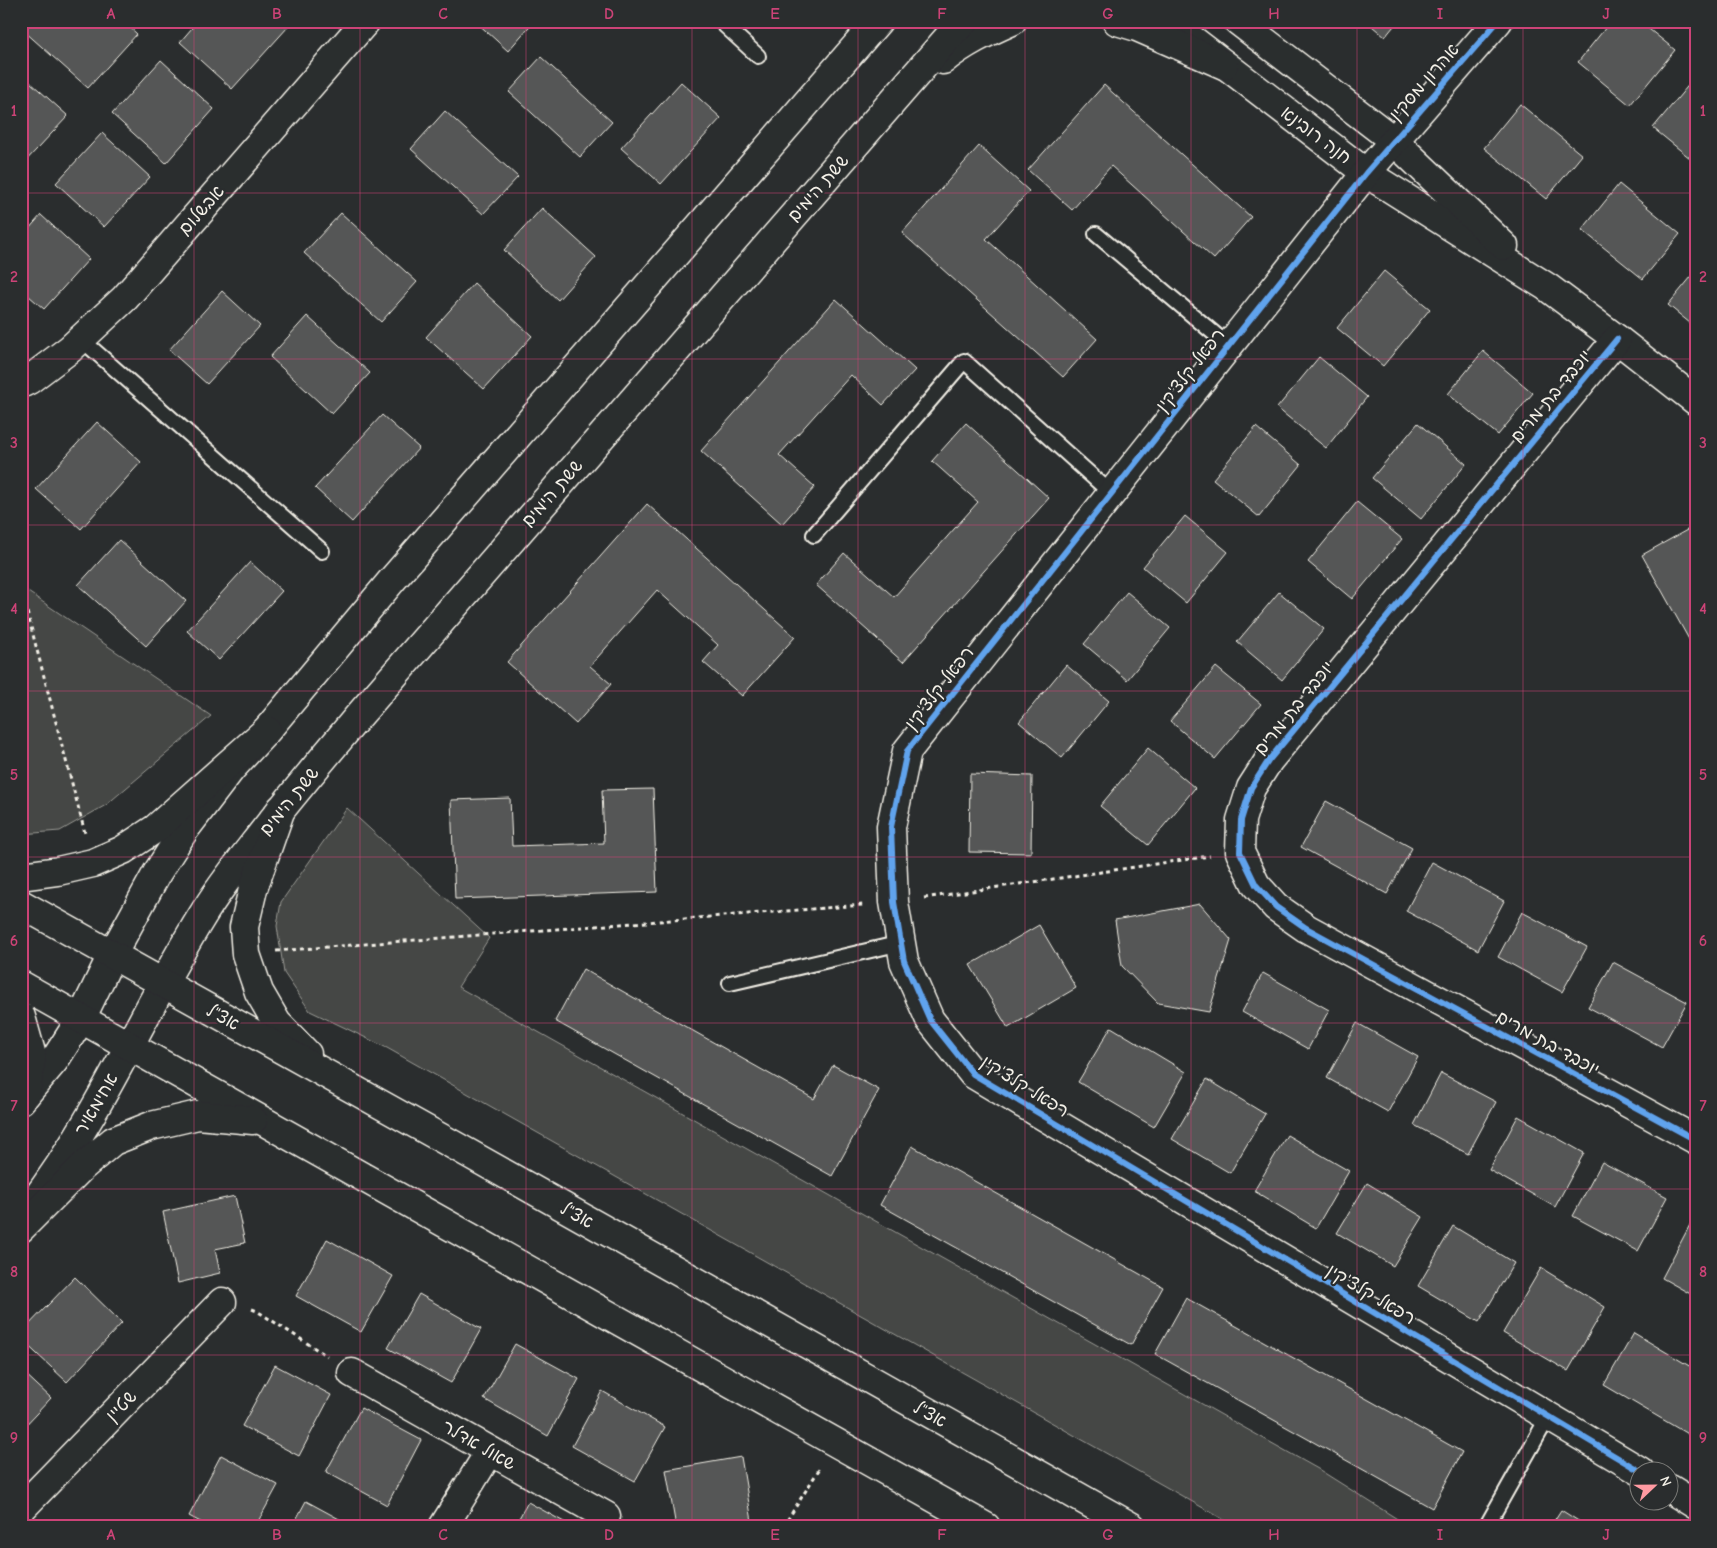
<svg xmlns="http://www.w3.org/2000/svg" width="1717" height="1548" font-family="'Comic Neue','Playpen Sans Hebrew',sans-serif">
<rect width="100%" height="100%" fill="#2a2d2e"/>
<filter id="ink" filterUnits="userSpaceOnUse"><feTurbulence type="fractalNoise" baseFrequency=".02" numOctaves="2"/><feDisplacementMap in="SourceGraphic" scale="10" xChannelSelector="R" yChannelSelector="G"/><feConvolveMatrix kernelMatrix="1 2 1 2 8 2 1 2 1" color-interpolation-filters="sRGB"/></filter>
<g filter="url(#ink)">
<g fill="#444645" stroke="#9c9c96">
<polygon points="28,592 211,716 106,805 60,831 21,834 21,602"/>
<polygon points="347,808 489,938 458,987 1318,1469 1410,1527 1237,1527 387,1048 310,1011 284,973 277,926 281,902"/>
</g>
<g fill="#555756" stroke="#f4f1e8">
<polygon points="33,21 123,21 137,34 88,88 24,31"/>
<polygon points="198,21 282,21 288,27 232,89 180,42"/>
<polygon points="475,21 534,21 508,51"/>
<polygon points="1366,21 1398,21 1385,37"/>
<polygon points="1611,21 1639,21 1675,50 1630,105 1578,62"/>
<polygon points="541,57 612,122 580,157 509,92"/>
<polygon points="161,60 214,109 166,163 112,114"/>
<polygon points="21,74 68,116 21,166"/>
<polygon points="1696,76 1696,163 1653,128"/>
<polygon points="681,82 721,118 661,184 621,148"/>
<polygon points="1104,85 1251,217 1214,259 1111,166 1072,210 1028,170"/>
<polygon points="1520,104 1582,155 1546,199 1484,148"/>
<polygon points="445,111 518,177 483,214 411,149"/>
<polygon points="102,133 150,177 104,227 56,183"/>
<polygon points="979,146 1029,191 986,239 1097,339 1063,377 902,233"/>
<polygon points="1619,184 1680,234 1643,279 1582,230"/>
<polygon points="542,208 596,257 558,300 504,250"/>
<polygon points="341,213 417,282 381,322 304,253"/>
<polygon points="41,215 89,259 44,309 21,289 21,238"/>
<polygon points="1384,271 1430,309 1383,366 1337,328"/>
<polygon points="1696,271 1696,328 1668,305"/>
<polygon points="474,283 532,336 484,389 426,337"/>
<polygon points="222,291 260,326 207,384 169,350"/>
<polygon points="836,299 915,370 883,405 851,375 779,455 815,487 782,524 701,451"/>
<polygon points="307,316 370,373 332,414 270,357"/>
<polygon points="1483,351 1533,393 1498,435 1448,394"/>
<polygon points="1319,357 1367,397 1326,448 1277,408"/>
<polygon points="382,415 419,448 352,522 315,488"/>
<polygon points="97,422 141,462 81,529 36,489"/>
<polygon points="966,423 1049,498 903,662 816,585 844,553 894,597 978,502 932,461"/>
<polygon points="1418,423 1466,464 1421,519 1372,478"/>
<polygon points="1256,427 1301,465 1259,517 1213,479"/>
<polygon points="1357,502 1402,539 1352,599 1308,562"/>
<polygon points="647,504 795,637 742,696 703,662 718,645 657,590 590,666 611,684 576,724 507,662"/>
<polygon points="1185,516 1228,552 1186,603 1143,567"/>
<polygon points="1696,525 1696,652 1642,555"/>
<polygon points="119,540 186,601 146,646 78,585"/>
<polygon points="250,562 282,591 219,660 187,631"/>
<polygon points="1127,592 1170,628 1127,680 1084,644"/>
<polygon points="1279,592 1324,629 1282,680 1237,642"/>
<polygon points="1066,665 1109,701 1062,758 1019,722"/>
<polygon points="1216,667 1261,704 1215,759 1170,721"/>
<polygon points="1148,748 1195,788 1148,845 1100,806"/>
<polygon points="970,774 1032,776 1031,853 969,852"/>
<polygon points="653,789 657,892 455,899 451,800 510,798 512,846 604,843 602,790"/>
<polygon points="1326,801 1412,848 1387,894 1301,847"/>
<polygon points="1432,862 1504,901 1478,950 1406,911"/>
<polygon points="1200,904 1231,940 1209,1012 1158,1003 1122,966 1115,920"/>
<polygon points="1522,912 1587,947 1562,992 1498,957"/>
<polygon points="1039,925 1076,988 1008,1028 970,965"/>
<polygon points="1613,962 1687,1002 1662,1047 1588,1007"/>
<polygon points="583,969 814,1099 833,1065 879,1090 832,1176 555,1021"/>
<polygon points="1263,973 1329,1010 1308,1049 1242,1012"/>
<polygon points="1357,1023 1418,1057 1388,1112 1327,1078"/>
<polygon points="1111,1027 1186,1072 1154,1127 1078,1082"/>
<polygon points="1441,1073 1496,1102 1468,1154 1414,1125"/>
<polygon points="1207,1079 1265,1114 1230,1173 1172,1139"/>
<polygon points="1518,1116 1584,1153 1555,1207 1489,1170"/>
<polygon points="1287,1135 1349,1171 1316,1228 1254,1191"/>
<polygon points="912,1146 1163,1287 1131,1345 880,1205"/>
<polygon points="1602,1162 1667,1197 1638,1251 1573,1216"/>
<polygon points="1367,1183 1423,1217 1393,1266 1337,1233"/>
<polygon points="235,1196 245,1243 215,1249 220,1273 178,1283 163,1212"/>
<polygon points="1693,1219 1696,1220 1696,1297 1662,1278"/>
<polygon points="1453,1226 1514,1263 1479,1322 1418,1286"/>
<polygon points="327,1239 393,1276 361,1332 296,1296"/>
<polygon points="1541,1268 1605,1307 1568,1371 1503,1333"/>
<polygon points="75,1277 122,1323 67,1382 21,1339 21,1333"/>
<polygon points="419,1294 481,1329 451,1383 388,1348"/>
<polygon points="1186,1298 1462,1452 1432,1508 1155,1354"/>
<polygon points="1634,1333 1696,1370 1696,1439 1604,1385"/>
<polygon points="515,1344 579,1379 548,1436 484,1399"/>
<polygon points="275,1365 331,1395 299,1456 242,1426"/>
<polygon points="21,1370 51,1398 21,1430"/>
<polygon points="602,1391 665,1427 635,1481 572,1446"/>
<polygon points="361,1408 421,1440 387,1505 326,1472"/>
<polygon points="221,1455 278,1485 255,1527 210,1527 189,1516"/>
<polygon points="741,1457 753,1527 676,1527 666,1470"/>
<polygon points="306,1501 354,1527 292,1527"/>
<polygon points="528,1502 573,1527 514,1527"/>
<polygon points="1561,1510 1588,1527 1550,1527"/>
</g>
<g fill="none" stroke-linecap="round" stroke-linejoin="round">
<g stroke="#f4f1e8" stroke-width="18">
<g id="service">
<polyline points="720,21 758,56"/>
<polyline points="1096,234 1229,346"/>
<polyline points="81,339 322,551"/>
<polyline points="814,535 964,361 1112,494"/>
<polyline points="730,983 901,943"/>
<polyline points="1486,1527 1548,1417"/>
</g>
</g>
<g stroke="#f4f1e8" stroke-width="31">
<g id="minor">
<polyline points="1168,21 1366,173 1547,287 1617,339 1696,401"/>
<polyline points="1238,21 1393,140 1504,246"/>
<polyline points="1498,21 1366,173 907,751 891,827 894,902 904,961 930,1020 973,1074 1640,1471"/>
<polyline points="1617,339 1269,760 1251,788 1241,820 1240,852 1256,885 1276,907 1306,928 1696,1140"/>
<polyline points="21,384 29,380 70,349 125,298 366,21"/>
<polyline points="352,1373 606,1516"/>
<polyline points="1670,1489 1696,1505"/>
<polyline points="21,1509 222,1302"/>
<polyline points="443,1527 490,1451"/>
</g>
</g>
<g stroke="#f4f1e8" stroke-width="31">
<g id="secondary">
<polyline points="1117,21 1137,27 1224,65"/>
<path d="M943,60c21,-17 44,-28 69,-39"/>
<polyline points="21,1100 54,1061 81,1019 112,955 157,873 185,829 231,769 267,730 393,579 878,21"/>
<path d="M31,1206c68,-89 112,-195 171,-290 15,-25 33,-48 51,-71 33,-43 68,-84 103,-126l597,-687 12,-11"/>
</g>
</g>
<g stroke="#f4f1e8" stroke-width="31">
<g id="primary">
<polyline points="281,809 253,889 244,927 246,954 259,992 277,1023 307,1054"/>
<polyline points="21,876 58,871 93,863 123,850 155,829 267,730"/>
<polyline points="21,904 459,1148 1132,1527"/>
<polyline points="21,985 986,1527"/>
<polyline points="21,1017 32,1056 26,1094"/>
<polyline points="21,1228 81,1168 113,1141 151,1126 198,1115 253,1120"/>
</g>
</g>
<g stroke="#f4f1e8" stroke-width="3" stroke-dasharray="4 4" stroke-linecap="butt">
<polyline points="21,589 85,833"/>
<polyline points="924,898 1210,856"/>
<polyline points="276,951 863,905"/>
<polyline points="252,1309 257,1311 327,1356"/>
<polyline points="783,1527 820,1468"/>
</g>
<use href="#service" stroke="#2a2d2e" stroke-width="14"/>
<use href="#minor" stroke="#2a2d2e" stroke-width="28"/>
<use href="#secondary" stroke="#2a2d2e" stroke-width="28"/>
<use href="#primary" stroke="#2a2d2e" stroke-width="28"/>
<g stroke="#2a2d2e" stroke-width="9">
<g id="cycleway">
<polyline points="1498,21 1366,173 907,751 891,827 894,902 904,961 930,1020 973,1074 1640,1471"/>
<polyline points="1617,339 1269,760 1251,788 1241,820 1240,852 1256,885 1276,907 1306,928 1696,1140"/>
</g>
</g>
<use href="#cycleway" stroke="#60a3ed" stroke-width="6"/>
</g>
</g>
<path fill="none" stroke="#cc4377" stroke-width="1" stroke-opacity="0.55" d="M194,21v1506M360,21v1506M526,21v1506M692,21v1506M858,21v1506M1025,21v1506M1191,21v1506M1357,21v1506M1523,21v1506M21,193h1675M21,359h1675M21,525h1675M21,691h1675M21,857h1675M21,1023h1675M21,1189h1675M21,1355h1675"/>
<g text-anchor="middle" stroke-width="4.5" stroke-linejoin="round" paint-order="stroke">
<g font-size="18" fill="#f4f1e8" stroke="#2a2d2e">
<text transform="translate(1424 82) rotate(-49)" y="6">אהרון מסקין</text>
<text transform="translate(1316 135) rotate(37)" y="6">חנה רובינא</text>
<text transform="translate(818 188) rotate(-49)" y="6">ששת הימים</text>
<text transform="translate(201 210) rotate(-49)" y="6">אבשלום</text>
<text transform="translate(1190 370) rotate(-52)" y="6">רפאל קלצ'קין</text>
<text transform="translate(1551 396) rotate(-50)" y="6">יוכבד בת מרים</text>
<text transform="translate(552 493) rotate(-49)" y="6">ששת הימים</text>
<text transform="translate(939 688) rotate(-52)" y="6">רפאל קלצ'קין</text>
<text transform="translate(1294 708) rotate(-51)" y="6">יוכבד בת מרים</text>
<text transform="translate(289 801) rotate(-51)" y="6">ששת הימים</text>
<text transform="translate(223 1017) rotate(29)" y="6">אצ"ל</text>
<text transform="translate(1548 1043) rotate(29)" y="6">יוכבד בת מרים</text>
<text transform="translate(1025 1086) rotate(32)" y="6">רפאל קלצ'קין</text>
<text transform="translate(96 1104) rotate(-60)" y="6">אחימאיר</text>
<text transform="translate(577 1215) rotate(29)" y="6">אצ"ל</text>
<text transform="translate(1371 1294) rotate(31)" y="6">רפאל קלצ'קין</text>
<text transform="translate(121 1406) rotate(-46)" y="6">שטיין</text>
<text transform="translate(930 1414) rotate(29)" y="6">אצ"ל</text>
<text transform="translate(479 1445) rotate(30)" y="6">שאול אדלר</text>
</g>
</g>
<rect width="1717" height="1548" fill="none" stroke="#2a2d2e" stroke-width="55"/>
<g transform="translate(1654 1486) rotate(68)"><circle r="24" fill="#2a2d2e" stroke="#7b7b78"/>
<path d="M0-4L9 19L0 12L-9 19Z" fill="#ff9aa2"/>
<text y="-8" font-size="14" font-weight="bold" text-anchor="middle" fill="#f4f1e8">N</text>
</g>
<rect x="28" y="28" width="1662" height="1492" fill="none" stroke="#cc4377" stroke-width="2"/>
<g font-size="16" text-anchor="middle" font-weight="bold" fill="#cc4377">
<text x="111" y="19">A</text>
<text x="277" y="19">B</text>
<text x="443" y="19">C</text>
<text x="609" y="19">D</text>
<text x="775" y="19">E</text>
<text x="942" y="19">F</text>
<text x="1108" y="19">G</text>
<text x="1274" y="19">H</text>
<text x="1440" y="19">I</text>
<text x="1606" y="19">J</text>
<text x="14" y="116">1</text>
<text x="1703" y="116">1</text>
<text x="14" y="282">2</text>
<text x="1703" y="282">2</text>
<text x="14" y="448">3</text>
<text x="1703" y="448">3</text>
<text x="14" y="614">4</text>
<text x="1703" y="614">4</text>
<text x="14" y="780">5</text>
<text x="1703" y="780">5</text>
<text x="14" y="946">6</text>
<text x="1703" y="946">6</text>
<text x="14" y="1111">7</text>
<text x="1703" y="1111">7</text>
<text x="14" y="1277">8</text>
<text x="1703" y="1277">8</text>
<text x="14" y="1443">9</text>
<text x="1703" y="1443">9</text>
<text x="111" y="1540">A</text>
<text x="277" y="1540">B</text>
<text x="443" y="1540">C</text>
<text x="609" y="1540">D</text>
<text x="775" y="1540">E</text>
<text x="942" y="1540">F</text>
<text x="1108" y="1540">G</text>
<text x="1274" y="1540">H</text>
<text x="1440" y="1540">I</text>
<text x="1606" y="1540">J</text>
</g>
</svg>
